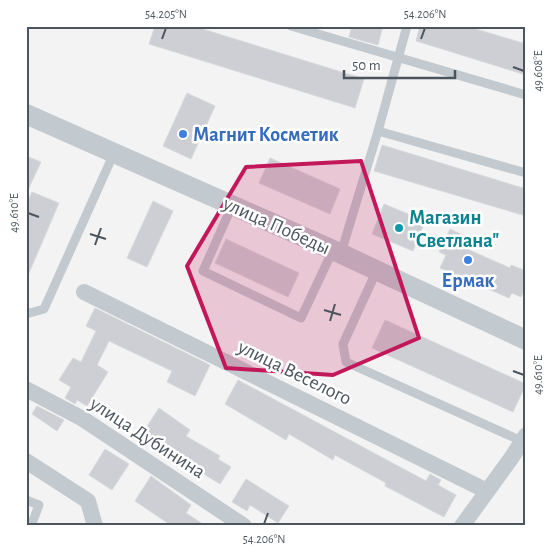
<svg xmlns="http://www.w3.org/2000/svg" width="552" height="552" font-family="'Alegreya Sans',sans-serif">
<rect width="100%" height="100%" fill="#f4f3f3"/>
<g fill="#cdcfd4" stroke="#d7d9dd">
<polygon points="155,26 193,26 364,79 355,108 149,44"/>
<polygon points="352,26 383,26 378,45 349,37"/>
<polygon points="420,26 466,26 526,44 526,75 416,41"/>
<polygon points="187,93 215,106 191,159 163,146"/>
<polygon points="382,145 526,189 526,216 374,171"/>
<polygon points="26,156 41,162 26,194"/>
<polygon points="270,158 340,189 330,214 259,183"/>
<polygon points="32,192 59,203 26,280 26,205"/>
<polygon points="153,201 173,211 147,267 127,258"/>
<polygon points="384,204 425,221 413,251 372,234"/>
<polygon points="450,229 469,238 465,248 510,268 511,265 526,271 526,287 521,297 512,293 509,298 440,268 446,255 439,252"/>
<polygon points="226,239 299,273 288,297 215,263"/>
<polygon points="95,308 210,365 195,396 167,382 172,371 109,341 97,365 108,372 87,406 77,400 75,404 65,398 71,387 59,380 73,358 81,362 96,331 86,326"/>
<polygon points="385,320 526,384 513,412 372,348"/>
<polygon points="238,380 426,481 430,474 441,480 438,485 456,495 444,517 385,486 386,483 335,455 333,460 289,434 286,440 225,404"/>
<polygon points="37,406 64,420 57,431 32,414"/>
<polygon points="159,408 190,430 186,436 220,456 218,459 231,467 220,484 173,455 171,458 155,448 159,441 144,431"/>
<polygon points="105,449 129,464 112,490 89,475"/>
<polygon points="151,476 191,505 186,513 206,526 172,526 135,501"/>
<polygon points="246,479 289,506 278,523 250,505 247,511 232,502"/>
</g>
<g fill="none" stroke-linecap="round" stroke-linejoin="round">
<g stroke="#c2c9cf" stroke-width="9">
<polyline points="291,26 526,95"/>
<polyline points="378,131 526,173"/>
<polyline points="232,206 203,271 301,318 333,250"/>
<polyline points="341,253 378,131 407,26"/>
<polyline points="377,270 343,344 346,362 524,442"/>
<polyline points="26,314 44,309 114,153"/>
<polyline points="26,500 39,505 31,526"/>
</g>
<g stroke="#c2c9cf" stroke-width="16">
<polyline points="84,292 487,491"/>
<polyline points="26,389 83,419 244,526"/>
<polyline points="26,461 88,501 95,526"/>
<polyline points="462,526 512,457 526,435"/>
</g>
<polyline stroke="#c2c9cf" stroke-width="20" points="26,114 333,250 526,340"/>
</g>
<path fill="#c2185b" fill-opacity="0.2" stroke="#c2185b" stroke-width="4" stroke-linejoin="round" d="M361,161l58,177 -86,37 -107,-7 -39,-102 59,-99z"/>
<path fill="none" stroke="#4c555e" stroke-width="2" d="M162,39l4,-11M421,39l4,-11M513,67l11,4M28,213l11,4M90,234l16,5M95,245l6,-17M324,310l17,5M330,321l5,-17M513,371l11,4M264,524l4,-11"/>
<g fill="#3f7fe0" stroke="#fff" stroke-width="2">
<circle cx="183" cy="134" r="5"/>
<circle cx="468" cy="260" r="5"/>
</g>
<circle fill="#0f9aa8" stroke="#fff" stroke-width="2" cx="399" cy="228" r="5"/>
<g text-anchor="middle" stroke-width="5" stroke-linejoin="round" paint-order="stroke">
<g font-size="20" font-weight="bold" fill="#366cbe" stroke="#fff" text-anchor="start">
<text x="193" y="141">Магнит Косметик</text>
<text x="468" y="287" text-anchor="middle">Ермак</text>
</g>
<g font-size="20" font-weight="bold" fill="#0d838f" stroke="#fff" text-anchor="start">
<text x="409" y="224">Магазин<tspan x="409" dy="23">"Светлана"</tspan></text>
</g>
<g font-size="20" fill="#4c555e" stroke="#fff">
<text transform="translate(277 225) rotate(24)" y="7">улица Победы</text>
<text transform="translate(295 372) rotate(26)" y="7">улица Веселого</text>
<text transform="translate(148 437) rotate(33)" y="7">улица Дубинина</text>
</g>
</g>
<rect width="552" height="552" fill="none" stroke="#ffffff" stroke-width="55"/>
<path d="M344 70v8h111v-8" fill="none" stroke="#4c555e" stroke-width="2.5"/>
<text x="352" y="70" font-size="15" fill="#4c555e" stroke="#ffffff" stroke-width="4" paint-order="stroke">50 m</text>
<rect x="28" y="28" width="496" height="496" fill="none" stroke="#4c555e" stroke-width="2"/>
<g font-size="12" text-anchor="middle" fill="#4c555e">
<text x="166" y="18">54.205°N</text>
<text x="425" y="18">54.206°N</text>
<text transform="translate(538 71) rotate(-90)" y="4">49.608°E</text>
<text transform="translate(14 213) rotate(-90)" y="4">49.610°E</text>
<text transform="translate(538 375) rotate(-90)" y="4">49.610°E</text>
<text x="264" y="543">54.206°N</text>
</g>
</svg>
